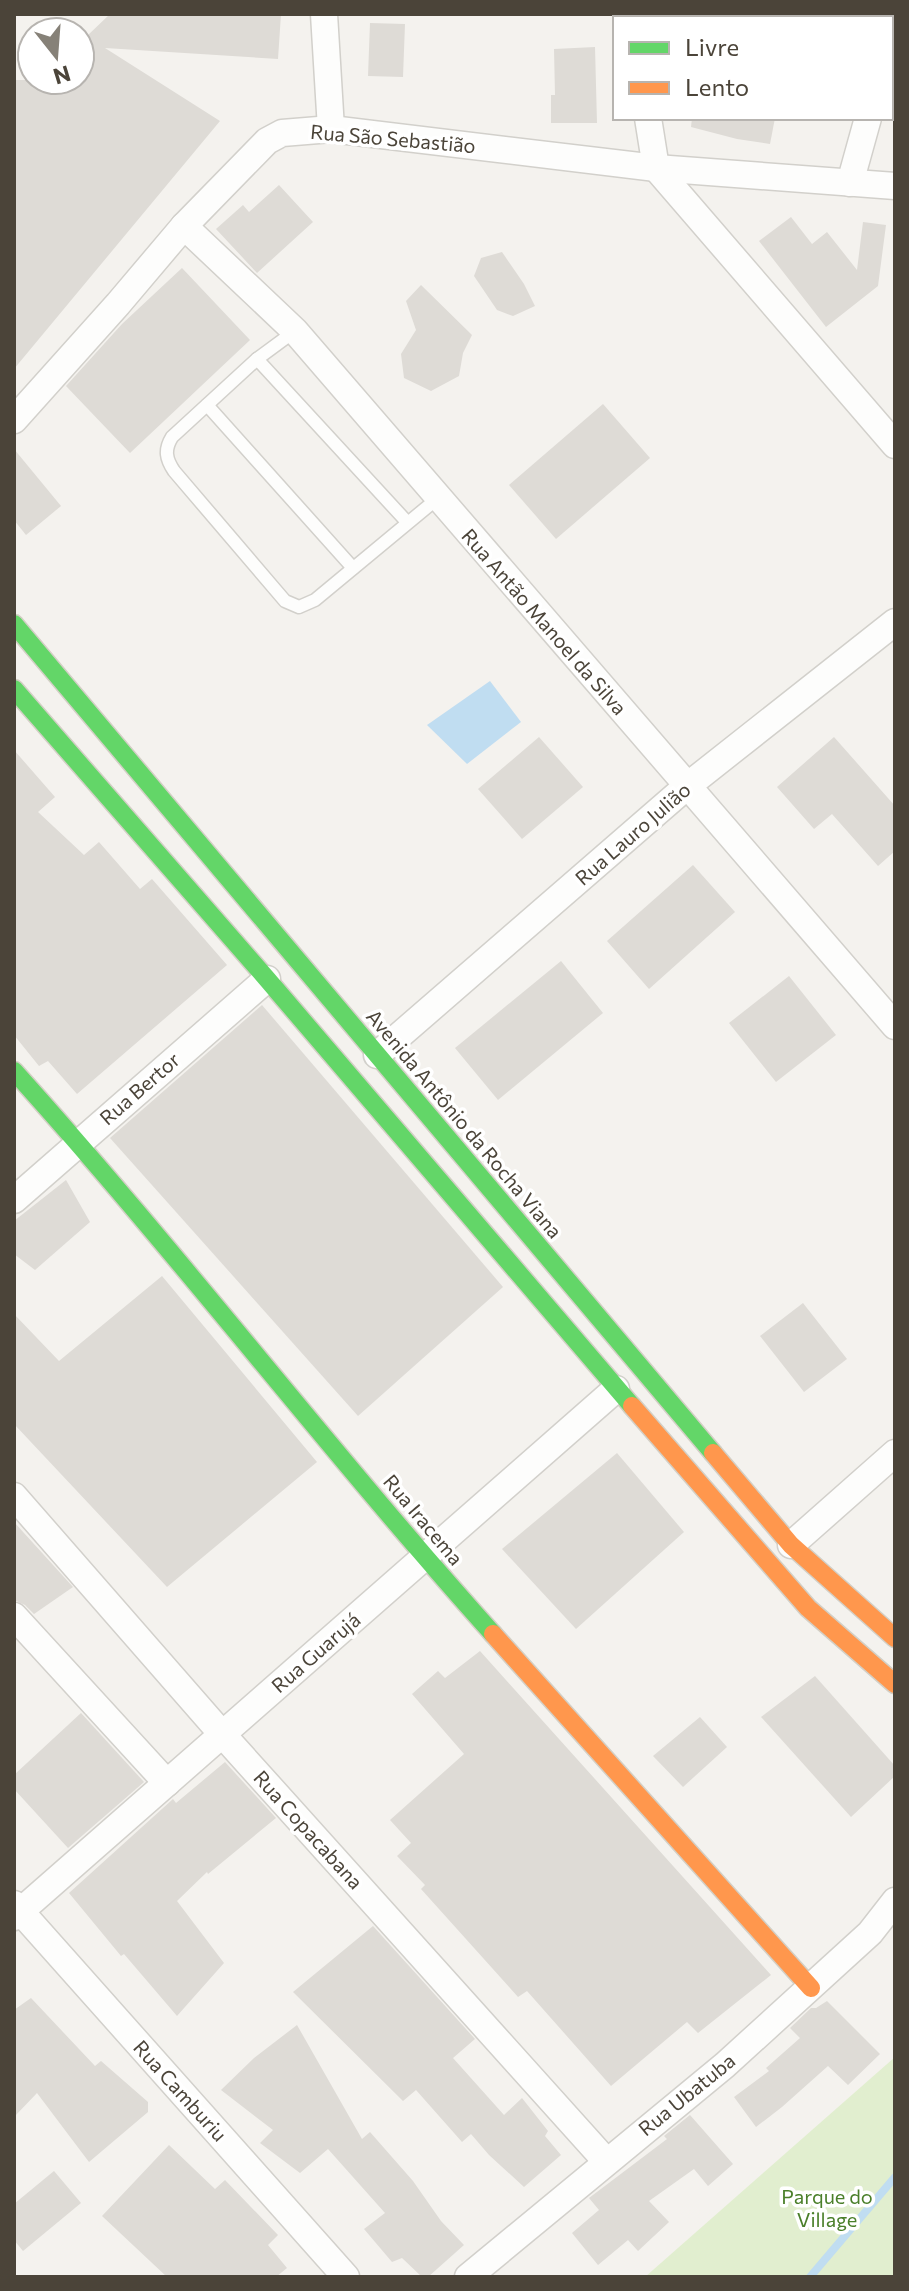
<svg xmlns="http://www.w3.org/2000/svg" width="909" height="2291" font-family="Commissioner,sans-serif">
<rect width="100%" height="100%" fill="#f4f2ee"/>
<polygon fill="#e1eecf" points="895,2057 895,2277 645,2277"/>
<polygon fill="#c0ddf1" points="490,681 521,722 467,764 427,725"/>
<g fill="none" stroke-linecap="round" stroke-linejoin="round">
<polyline stroke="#c0ddf1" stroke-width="8" points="810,2277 895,2177"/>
</g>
<g fill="#dedbd6">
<polygon points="110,14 281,14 278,59 105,48 220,121 14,369 14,80 80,80 80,32 87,36"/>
<polygon points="370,23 405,24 403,77 368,76"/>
<polygon points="595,47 597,123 551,123 551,95 555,95 554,49"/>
<polygon points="692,118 775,118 770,144 737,139 691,127"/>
<polygon points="279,185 313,222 257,273 216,229 243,205 249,212"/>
<polygon points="791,217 812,244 827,232 857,270 863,222 886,225 878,286 826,327 759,241"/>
<polygon points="502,252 524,284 535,306 513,316 497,310 474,276 481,258"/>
<polygon points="182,268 250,340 130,453 66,386 122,324"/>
<polygon points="421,285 472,335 463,353 459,376 431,391 404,378 401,354 416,330 406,301"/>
<polygon points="603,404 650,458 556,539 509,485"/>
<polygon points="14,449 61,506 26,535 14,520"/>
<polygon points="539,737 583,787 522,839 478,789"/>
<polygon points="834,737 895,806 895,851 878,866 832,814 814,829 777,787"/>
<polygon points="14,750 55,797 38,812 84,855 99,842 140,889 152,879 227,965 77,1094 48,1061 39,1066 14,1035"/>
<polygon points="693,865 735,912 649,989 607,941"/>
<polygon points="561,961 603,1013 498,1100 455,1048"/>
<polygon points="789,976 836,1035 776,1082 729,1023"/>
<polygon points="262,1005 503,1287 358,1416 110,1138"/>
<polygon points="66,1180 90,1222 35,1270 14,1254 14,1221"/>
<polygon points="162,1276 317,1462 167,1587 14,1424 14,1314 59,1361"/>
<polygon points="803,1303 847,1359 804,1392 760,1336"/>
<polygon points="617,1453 684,1532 576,1629 502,1549"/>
<polygon points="14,1522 73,1587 34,1614 25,1605 14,1600"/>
<polygon points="480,1651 771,1975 698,2033 687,2022 611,2086 527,1991 518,1997 421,1889 425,1885 397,1856 411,1843 390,1820 464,1754 412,1694 438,1671 445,1678"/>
<polygon points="815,1676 895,1766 895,1776 851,1817 761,1717"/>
<polygon points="81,1713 144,1782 68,1848 14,1789 14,1775"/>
<polygon points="700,1717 727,1747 683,1787 653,1756"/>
<polygon points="225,1762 276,1818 208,1874 207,1872 177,1901 224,1963 177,2016 124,1954 121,1956 69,1893 173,1799 176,1803"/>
<polygon points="373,1926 475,2039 453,2058 504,2115 522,2098 548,2131 545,2136 561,2155 524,2187 489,2155 471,2134 462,2142 416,2090 403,2101 293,1992"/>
<polygon points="31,1998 95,2066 101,2061 148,2102 148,2112 89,2162 37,2093 14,2117 14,2010"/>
<polygon points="827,2001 880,2054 848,2085 828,2066 782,2107 756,2127 734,2097 769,2071 766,2068 800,2038 790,2028 811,2008 816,2008"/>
<polygon points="297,2025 362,2139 370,2132 413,2181 441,2221 464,2245 428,2277 422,2277 402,2258 392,2262 364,2229 385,2213 328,2149 300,2173 260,2143 273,2130 221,2090 254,2058"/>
<polygon points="690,2115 733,2164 708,2186 694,2169 649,2201 669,2222 638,2251 628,2240 598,2265 572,2233 599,2210 589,2198 667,2139 664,2136"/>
<polygon points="169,2145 215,2189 225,2180 278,2235 268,2245 287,2268 276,2277 167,2277 102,2216"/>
<polygon points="54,2171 81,2203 23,2251 14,2240 14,2204"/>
</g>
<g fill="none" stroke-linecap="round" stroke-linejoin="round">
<g stroke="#d2d0cb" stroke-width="15">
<g id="lane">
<path d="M295,331l-38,28 -85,78c-8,13 -6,22 2,34l111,130 14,6 16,-7 123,-102"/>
<polyline points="257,359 407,522"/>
<polyline points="207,405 353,568"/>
</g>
</g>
<g stroke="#d2d0cb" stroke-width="29">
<g id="street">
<polyline points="324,14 331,129"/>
<polyline points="630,14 630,18"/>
<polyline points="891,46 895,34"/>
<polyline points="648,118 656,168 895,445"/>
<polyline points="850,183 868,118"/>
<polyline points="184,226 295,331 895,1026"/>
<polyline points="14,420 118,304 184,226 267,141 282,133 331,129 656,168 895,186"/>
<polyline points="377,1055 686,787 895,622"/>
<polyline points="14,1200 267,979"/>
<polyline points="14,1496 222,1734 606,2161"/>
<polyline points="791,1545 895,1453"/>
<polyline points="14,1616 167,1783"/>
<polyline points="14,1904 346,2277"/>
<polyline points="14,1917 616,1389"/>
<polyline points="468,2277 725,2065 870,1933 895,1901"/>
</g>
</g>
<g stroke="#d3cfc5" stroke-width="21">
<g id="fast">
<polyline points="14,624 713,1453"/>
<polyline points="14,689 267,979 632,1406"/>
<path d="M14,1071c165,183 315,380 479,563"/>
</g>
</g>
<g stroke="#d3cfc5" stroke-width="21">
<g id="slow">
<polyline points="632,1406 808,1608 895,1684"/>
<polyline points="713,1453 791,1545 895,1638"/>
<polyline points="493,1634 811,1988"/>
</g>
</g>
<use href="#lane" stroke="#fdfdfc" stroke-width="12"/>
<use href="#street" stroke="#fdfdfc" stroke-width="26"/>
<use href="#fast" stroke="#63d668" stroke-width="18"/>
<use href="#slow" stroke="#ff974d" stroke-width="18"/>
</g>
<g text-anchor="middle" stroke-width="7" stroke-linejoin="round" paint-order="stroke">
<g font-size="20" fill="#4b4439" stroke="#fff">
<text transform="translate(393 139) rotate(5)" y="7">Rua São Sebastião</text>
<text transform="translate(544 622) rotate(49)" y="7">Rua Antão Manoel da Silva</text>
<text transform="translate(633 834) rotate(-41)" y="7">Rua Lauro Julião</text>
<text transform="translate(140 1089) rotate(-41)" y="7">Rua Bertor</text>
<text transform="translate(464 1124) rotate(50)" y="7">Avenida Antônio da Rocha Viana</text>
<text transform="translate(423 1520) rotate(50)" y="7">Rua Iracema</text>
<text transform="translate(316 1653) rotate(-41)" y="7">Rua Guarujá</text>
<text transform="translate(308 1830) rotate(48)" y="7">Rua Copacabana</text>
<text transform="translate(180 2091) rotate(48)" y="7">Rua Camburiu</text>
<text transform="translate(687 2095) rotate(-39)" y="7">Rua Ubatuba</text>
</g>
<g font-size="20" fill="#4a7f2a" stroke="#fff">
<text x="827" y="2204">Parque do<tspan x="827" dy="23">Village</tspan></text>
</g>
</g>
<rect width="909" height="2291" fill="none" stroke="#4b4439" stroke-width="32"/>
<rect x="613" y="16" width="280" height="104" fill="#ffffff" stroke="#b7b4b0" stroke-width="2"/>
<rect x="629" y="42" width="40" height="12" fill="#63d668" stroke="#b7b4b0" stroke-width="2"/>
<text x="685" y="56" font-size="24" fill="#4b4439">Livre</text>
<rect x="629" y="82" width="40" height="12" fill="#ff974d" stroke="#b7b4b0" stroke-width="2"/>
<text x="685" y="96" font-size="24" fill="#4b4439">Lento</text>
<g transform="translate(56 56) rotate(163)"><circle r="38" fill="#ffffff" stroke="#b7b4b0" stroke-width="2"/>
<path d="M0-6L14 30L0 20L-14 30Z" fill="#868178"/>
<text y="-12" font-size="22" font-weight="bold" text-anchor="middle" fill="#4b4439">N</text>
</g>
</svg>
